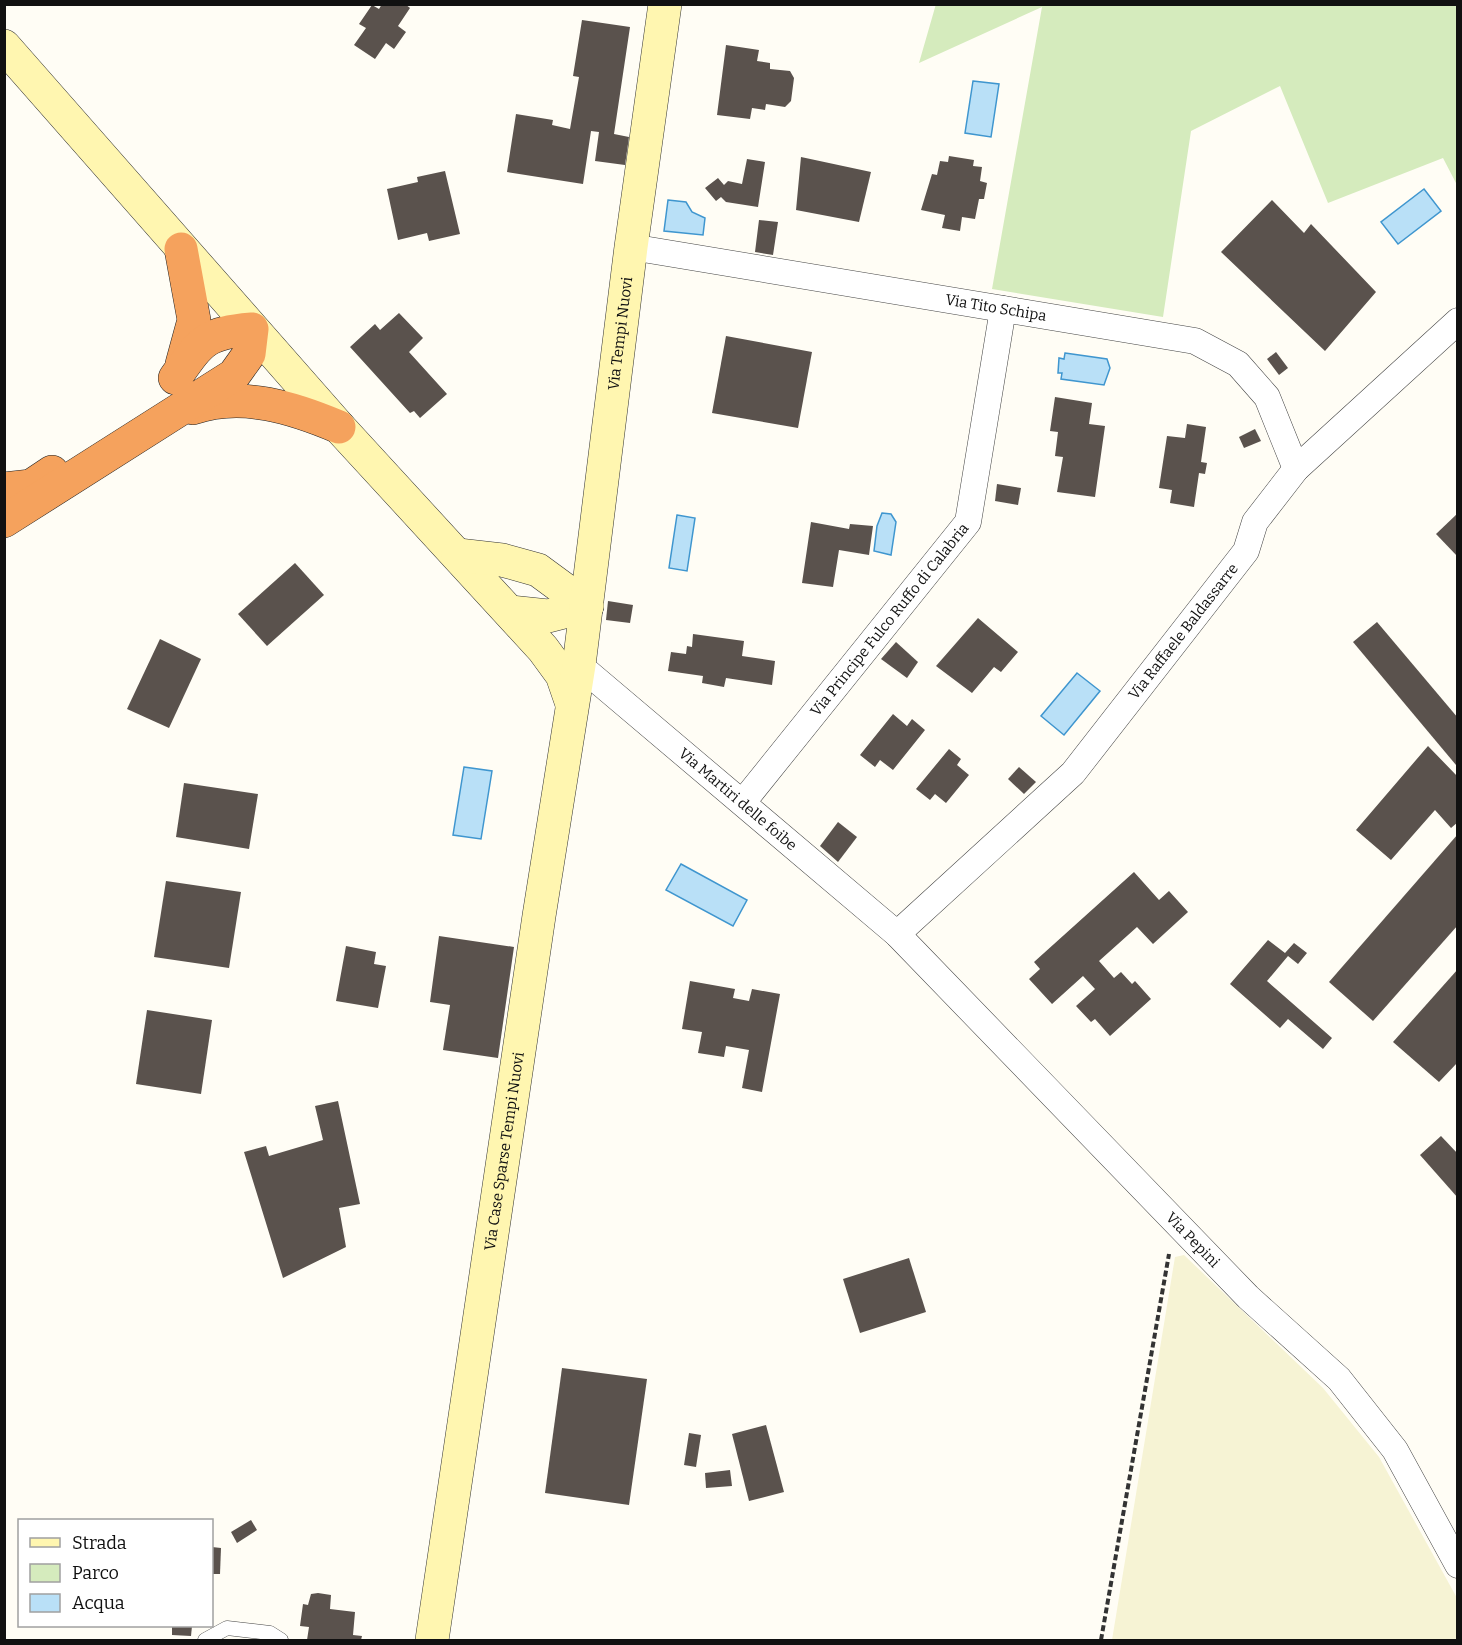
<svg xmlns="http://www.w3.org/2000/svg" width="1462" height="1645" font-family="Bitter,serif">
<rect width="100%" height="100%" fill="#fffdf5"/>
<polygon fill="#f6f3d4" points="1184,1255 1323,1388 1379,1457 1457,1598 1457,1640 1112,1640 1175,1257"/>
<polygon fill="#d5ebbd" points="936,4 1457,5 1457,185 1443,158 1328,203 1280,86 1191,131 1163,317 992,289 1042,7 919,63"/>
<g fill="#b9e0f7" stroke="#3f96cf" stroke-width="1.5">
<polygon points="973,81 999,84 991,137 965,133"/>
<polygon points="1424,189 1441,211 1398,244 1381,222"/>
<polygon points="668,200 686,202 692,212 705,218 703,235 664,231"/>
<polygon points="1065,353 1107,359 1110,368 1104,385 1061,379 1062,373 1058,373 1059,358 1064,359"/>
<polygon points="882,513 891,514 896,522 891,555 874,551 877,526"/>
<polygon points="677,515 695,518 687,571 669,568"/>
<polygon points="1077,673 1100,691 1064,735 1041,716"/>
<polygon points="464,767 492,771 481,839 453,835"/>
<polygon points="681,864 747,900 733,926 666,890"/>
</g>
<g fill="#5a524d">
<polygon points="382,4 405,4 410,8 398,26 406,32 394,49 386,43 375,59 354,45 366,28 359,24 372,5 379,9"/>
<polygon points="582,20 630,27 614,134 629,137 625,165 595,161 599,132 591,131 583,184 507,172 516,114 553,120 552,125 570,129 579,77 573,76"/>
<polygon points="726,45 759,50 757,61 770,63 770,69 790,71 794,78 791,101 785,107 766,104 765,110 752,108 750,119 717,115"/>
<polygon points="949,156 974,160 973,166 982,167 980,181 987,183 984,199 979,199 975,219 962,217 960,231 942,228 945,215 921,210 932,174 937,175 940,161 948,162"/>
<polygon points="801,157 871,172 859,222 796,210"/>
<polygon points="747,159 765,162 758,207 726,202 721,197 716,201 705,188 718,178 724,185 728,181 742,184"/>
<polygon points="445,171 460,234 429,241 427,233 398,240 387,189 418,182 417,177"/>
<polygon points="1272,200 1304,233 1311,224 1376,292 1325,351 1221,252"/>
<polygon points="759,220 778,222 773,255 755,252"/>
<polygon points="399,313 423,338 409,352 447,394 420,418 414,411 410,413 350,347 375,324 380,330"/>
<polygon points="726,336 812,352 798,428 712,413"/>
<polygon points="1276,352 1288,368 1279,375 1267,359"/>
<polygon points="1055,397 1092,403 1089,424 1105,426 1095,497 1057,492 1063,457 1055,456 1058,432 1050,431"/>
<polygon points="1187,424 1206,427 1201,462 1207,463 1205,474 1199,473 1194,507 1170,503 1172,490 1159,488 1167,436 1185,438"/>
<polygon points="1255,429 1261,441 1244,448 1239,437"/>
<polygon points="997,484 1021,488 1018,505 995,501"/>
<polygon points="1458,513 1458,557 1436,534"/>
<polygon points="811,522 849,529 850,524 873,526 869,555 839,550 833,587 802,583"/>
<polygon points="295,563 324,595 267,646 238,614"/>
<polygon points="608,601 633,605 630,623 606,620"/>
<polygon points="978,618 1018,652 1001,672 994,667 972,693 936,666"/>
<polygon points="1377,622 1458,718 1456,765 1353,642"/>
<polygon points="693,634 744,641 742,656 775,661 772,685 726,678 724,687 702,683 703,676 668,671 671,652 686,654 687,646 692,647"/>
<polygon points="160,639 201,659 169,728 127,709"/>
<polygon points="896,642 918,662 907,678 881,659"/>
<polygon points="893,714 907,726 912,719 925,730 893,770 880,760 875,767 860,755"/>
<polygon points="1428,746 1458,777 1458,822 1451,828 1435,810 1391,860 1356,830"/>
<polygon points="949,749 961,759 957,765 969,775 946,803 935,794 930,800 916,789"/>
<polygon points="1019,767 1036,782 1024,794 1008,779"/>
<polygon points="184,783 258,794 249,849 176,837"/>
<polygon points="838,822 857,837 838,862 820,846"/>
<polygon points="1458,834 1458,925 1373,1021 1329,982"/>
<polygon points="1134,872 1159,900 1169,891 1188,912 1153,944 1137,927 1099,961 1114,978 1121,972 1132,984 1135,981 1151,999 1110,1036 1095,1019 1091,1022 1076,1006 1095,989 1083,976 1052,1004 1029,979 1040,969 1034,962"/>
<polygon points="166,881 241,892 229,968 154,957"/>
<polygon points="439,936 514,947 498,1058 443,1050 450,1005 430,1002"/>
<polygon points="1268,940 1285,953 1294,943 1307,953 1298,964 1288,956 1267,981 1332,1038 1323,1049 1288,1019 1280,1028 1230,984"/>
<polygon points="346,946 376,952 374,964 386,966 378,1008 336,1001"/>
<polygon points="1458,969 1458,1062 1439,1082 1393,1042"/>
<polygon points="690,981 735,989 733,998 749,1001 752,989 780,994 762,1092 742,1088 749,1050 726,1046 724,1057 698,1053 702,1032 682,1029"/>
<polygon points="147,1010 212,1020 201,1094 136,1084"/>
<polygon points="338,1101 360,1204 339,1208 346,1247 283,1278 244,1152 266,1146 269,1156 323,1140 315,1106"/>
<polygon points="1441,1136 1458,1154 1458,1198 1420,1155"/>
<polygon points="909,1258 926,1312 860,1333 843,1279"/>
<polygon points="562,1368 647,1379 629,1505 545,1493"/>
<polygon points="766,1425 784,1492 749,1501 732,1434"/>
<polygon points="689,1433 701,1435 696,1467 684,1465"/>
<polygon points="730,1470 732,1486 706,1488 705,1473"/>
<polygon points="251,1520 257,1530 237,1543 231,1532"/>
<polygon points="212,1547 221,1548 220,1574 212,1574"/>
<polygon points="318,1593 331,1595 330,1609 355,1612 353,1635 362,1636 361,1640 307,1640 309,1627 300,1626 303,1604 308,1605 311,1594"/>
<polygon points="172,1626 192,1626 191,1636 172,1635"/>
</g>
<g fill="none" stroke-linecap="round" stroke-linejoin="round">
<g stroke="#444" stroke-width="15">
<polyline id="lane" points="205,1640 227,1628 270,1633 281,1640"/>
</g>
<g stroke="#444" stroke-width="27">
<g id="street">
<path id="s1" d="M631,247l564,94 43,23 29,33 29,72"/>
<path id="s2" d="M579,665l318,269 351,363 91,82 56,71 63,115"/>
<path id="s3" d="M743,802l225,-280 35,-213"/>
<path id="s4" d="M897,934l176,-161 173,-222 9,-29 41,-53 162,-148"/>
</g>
</g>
<g stroke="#333" stroke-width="34">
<g id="secondary">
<polyline points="4,46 339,427 543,649 562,675 572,704"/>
<polyline points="458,555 502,560 538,570 587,606"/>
<polyline points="510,612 548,616 587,606"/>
<path id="s5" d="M432,1640l107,-724 40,-251 52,-418 34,-243"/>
</g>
</g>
<g stroke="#222" stroke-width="34">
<g id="highway">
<polyline points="181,249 194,320 182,364"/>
<path d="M193,408c49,-17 101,0 146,19"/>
<polyline points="4,489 31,486 52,472"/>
<path d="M4,521l230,-146 15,-21 3,-25c-47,4 -51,12 -77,49"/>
</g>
</g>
<polyline stroke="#333" stroke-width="4" stroke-dasharray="6 3" stroke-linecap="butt" points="1101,1640 1169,1254"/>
<use href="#lane" stroke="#fff" stroke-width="14"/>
<use href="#street" stroke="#fff" stroke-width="26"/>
<use href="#secondary" stroke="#fff6b0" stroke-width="33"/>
<use href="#highway" stroke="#f5a25d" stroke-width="33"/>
</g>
<g text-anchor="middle" stroke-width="6" stroke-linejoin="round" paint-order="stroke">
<g font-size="15" fill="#111" stroke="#fff">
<text dy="5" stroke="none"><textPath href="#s1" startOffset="370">Via Tito Schipa</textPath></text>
<text dy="5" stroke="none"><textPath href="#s5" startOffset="1320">Via Tempi Nuovi</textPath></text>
<text dy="5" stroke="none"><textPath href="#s3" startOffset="234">Via Principe Fulco Ruffo di Calabria</textPath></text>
<text dy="5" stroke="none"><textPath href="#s4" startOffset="418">Via Raffaele Baldassarre</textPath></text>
<text dy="5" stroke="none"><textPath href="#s2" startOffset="208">Via Martiri delle foibe</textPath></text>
<text dy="5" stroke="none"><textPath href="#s5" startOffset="494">Via Case Sparse Tempi Nuovi</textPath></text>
<text dy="5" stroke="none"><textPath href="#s2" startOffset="842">Via Pepini</textPath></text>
</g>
</g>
<rect width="1462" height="1645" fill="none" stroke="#111111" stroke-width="12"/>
<rect x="18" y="1519" width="195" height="108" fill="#ffffff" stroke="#a0a0a0" stroke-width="1.5"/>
<rect x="30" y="1538" width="30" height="9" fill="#fff6b0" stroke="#a0a0a0" stroke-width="1.5"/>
<text x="72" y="1549" font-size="18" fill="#111111">Strada</text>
<rect x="30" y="1564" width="30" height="18" fill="#d5ebbd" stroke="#a0a0a0" stroke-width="1.5"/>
<text x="72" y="1579" font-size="18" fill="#111111">Parco</text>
<rect x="30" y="1594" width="30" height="18" fill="#b9e0f7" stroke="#a0a0a0" stroke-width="1.5"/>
<text x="72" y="1609" font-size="18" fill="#111111">Acqua</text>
</svg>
